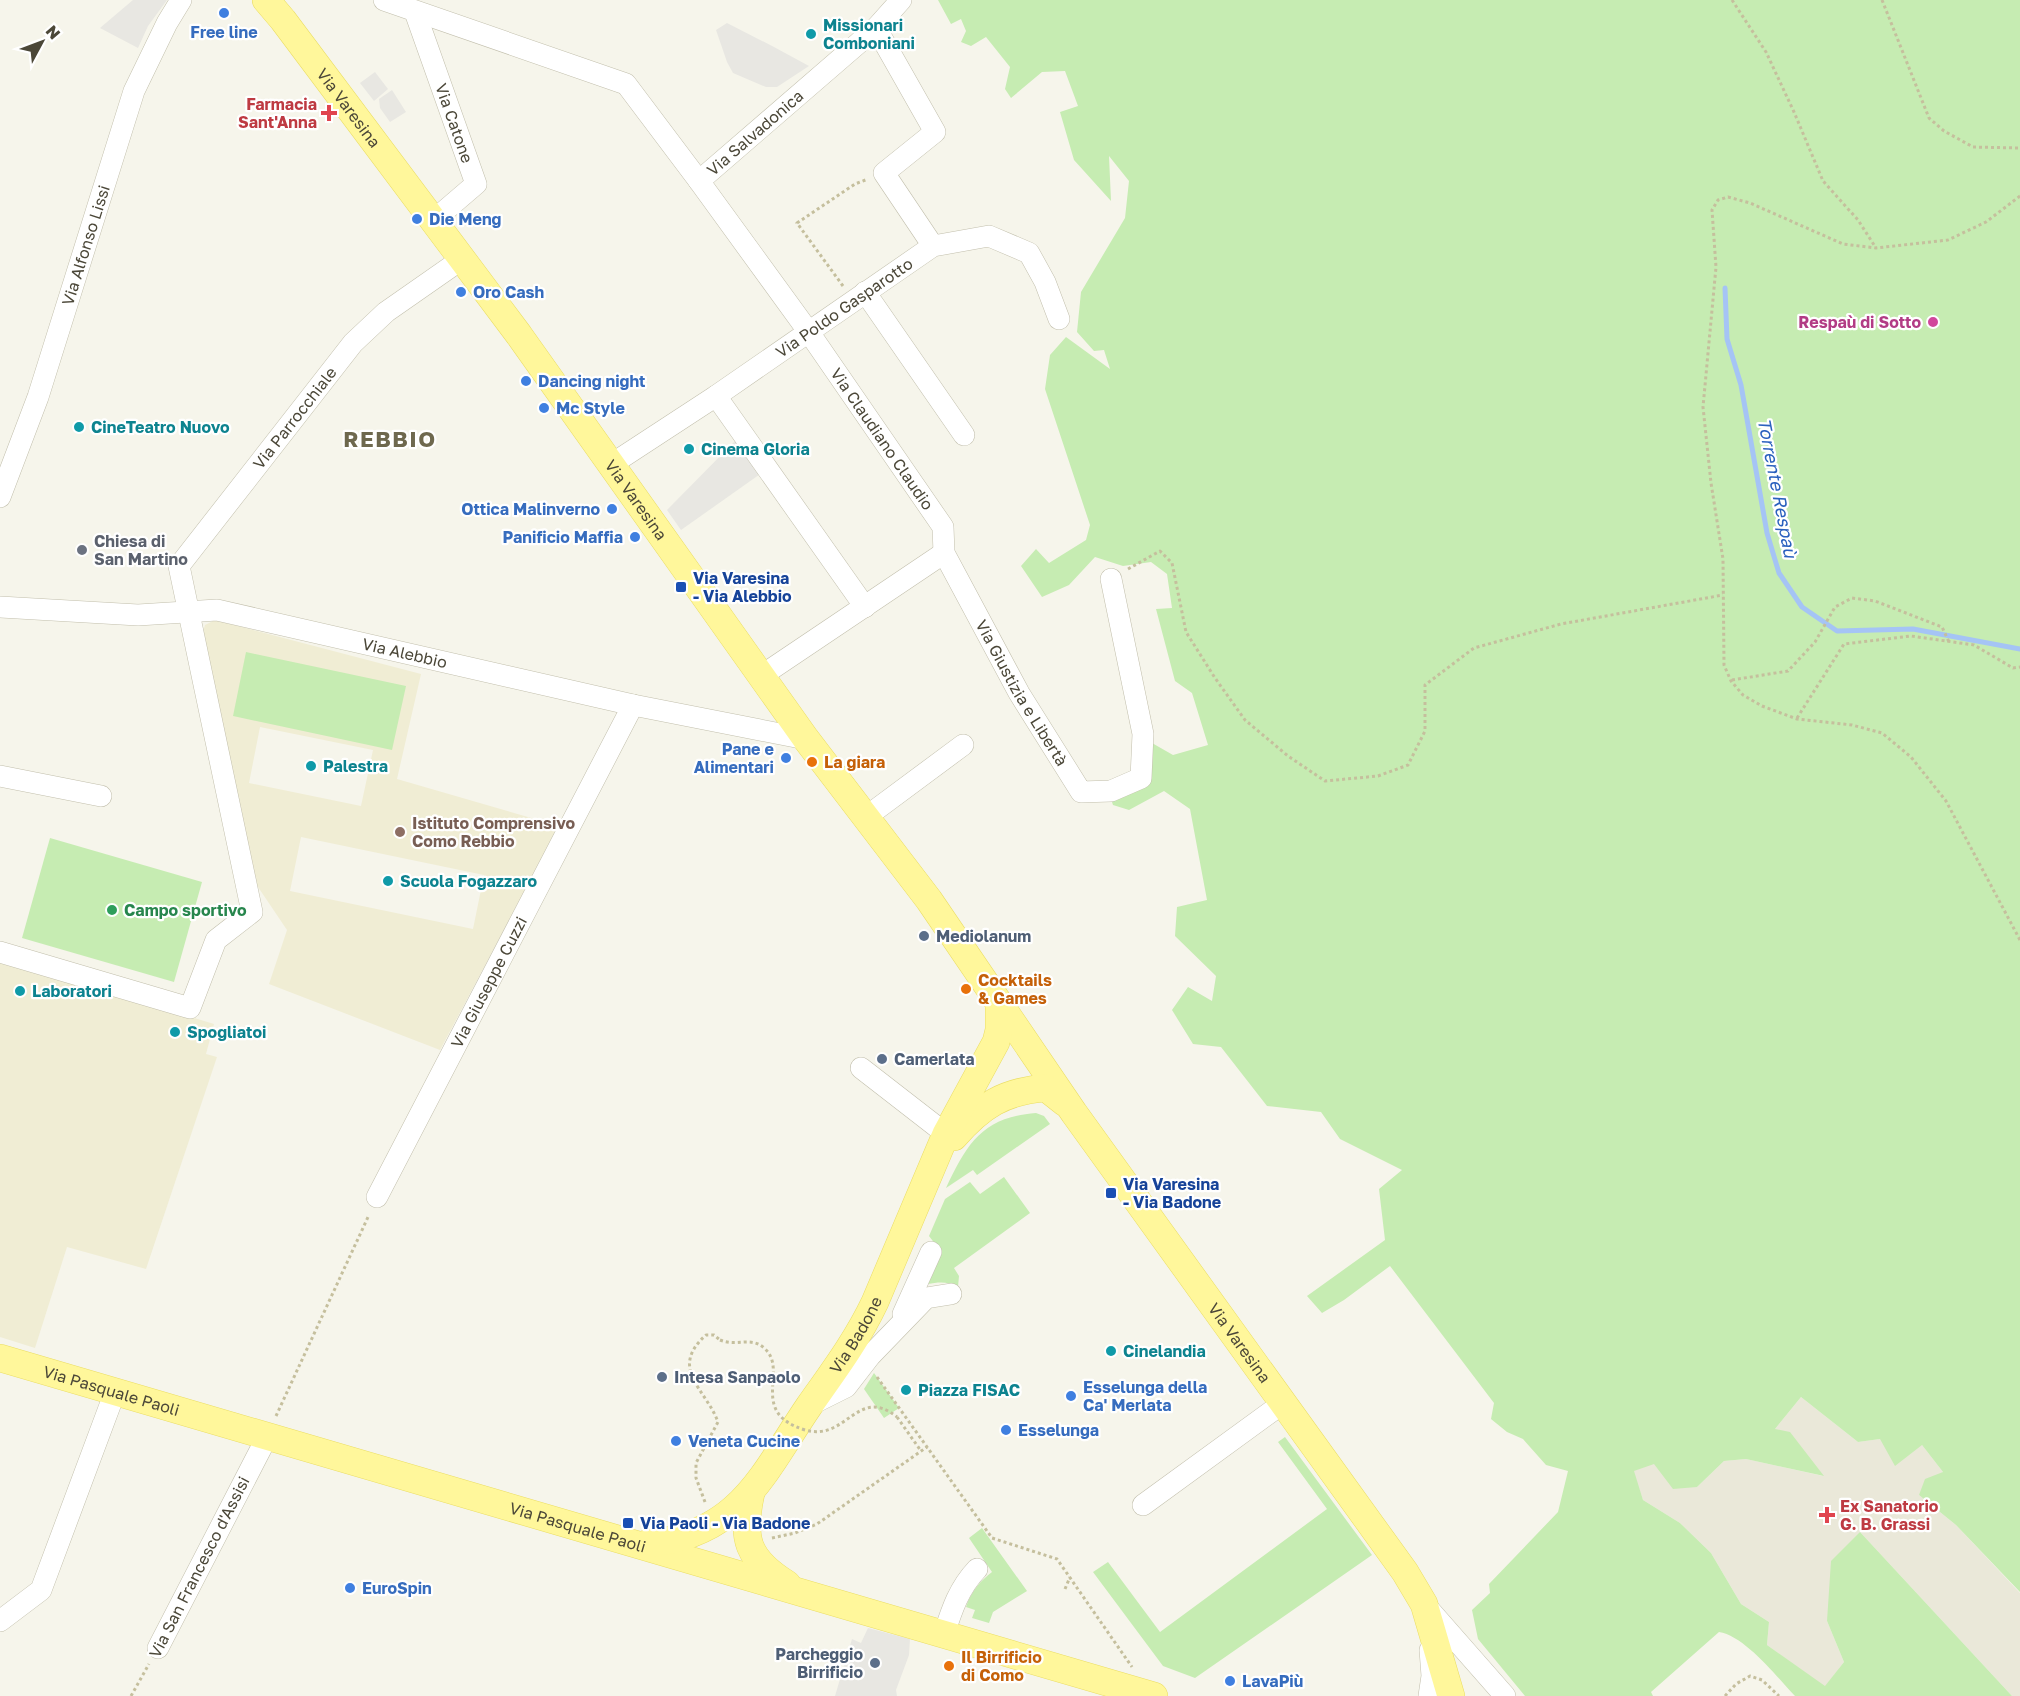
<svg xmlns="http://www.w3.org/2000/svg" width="2020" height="1696" font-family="'Golos Text',sans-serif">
<rect width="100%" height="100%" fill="#f6f5eb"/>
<polygon fill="#eae8d9" points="1801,1397 1858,1442 1880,1439 1922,1445 1943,1472 1919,1495 1956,1525 2020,1593 2020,1696 2012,1696 1860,1532 1827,1621 1844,1662 1825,1687 1767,1645 1769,1622 1741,1604 1711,1553 1680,1523 1643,1500 1633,1471 1654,1463 1697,1487 1724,1461 1746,1459 1823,1476 1775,1429"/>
<g fill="#f0edd4" fill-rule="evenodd">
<path d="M215,620l206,54 -24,105 162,47 -119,224 -171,-66 18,-54 -31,-46 -53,-252 2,-7zM260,727l113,23 -12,56 -112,-23zM301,837l183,38 -11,54 -183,-38z"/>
<polygon points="0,959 214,1024 206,1054 217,1057 146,1269 67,1247 35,1348 0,1337"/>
</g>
<g fill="#c6ecb2">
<path d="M938,0h1082v1592l-64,-67 -37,-30 6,-16 18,-7 -21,-27 -27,21 -15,-27 -22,3 -57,-45 -26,32 15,3 34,44 -78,-17 -22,2 -27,26 -24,2 -19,-25 -20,7 9,29 37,23 31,30 30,51 28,18 -2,23 58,41 19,-24 -17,-41 4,-60 29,-29 152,164h-217c-18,-19 -50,-60 -76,-64l-68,60 2,4h-128l-47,-57 -6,-29 18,-17 -1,-9 69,-72 10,-41 -22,-6 -23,-26 -16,-7 -16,-13 3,-16 -104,-137 -46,34 -22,13 -15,-17 78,-56 -6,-51 23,-19 -62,-31 -19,-27 -54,-6 -46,-59 -28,-3 -21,-34 16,-23 24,14 4,-25 -41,-40 2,-29 30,-7 -17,-91 -26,-18 -35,19 -16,-5 -4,-12 28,-19 15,-31 21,12 35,-10 -16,-52 -17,-12 -19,-72 16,-1 -5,-34 -16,-12 -28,4 -28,-9 -26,28 -27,12 -21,-31 15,-17 13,14 37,-23 4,-15 -45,-136 5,-34 16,-18 44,32 -6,-19 -10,1 -17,-19 4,-40 44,-74 4,-37 -20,-25 2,45 -37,-41 -14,-48 18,-6 -13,-35 -23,1 -31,26 -6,-9 5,-22 -24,-30 -15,9 -10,-4 5,-11 -5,-12 -10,5z"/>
<polygon points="246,652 406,686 392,750 233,716"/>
<polygon points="50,838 202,882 174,982 22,938"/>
<path d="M1036,1113l8,3 6,8 -73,51 -4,-5 -27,18c21,-45 37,-71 90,-75z"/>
<path d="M1004,1177l26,36 -76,55 5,8 -1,11c-10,-6 -20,-5 -30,-3l14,-31 -13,-17 16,-37 25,-17 10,12z"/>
<polygon points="874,1373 899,1408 884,1418 864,1389"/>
<polygon points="1285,1437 1372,1555 1195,1678 1163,1666 1093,1572 1108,1562 1160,1632 1327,1509 1278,1442"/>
<path d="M982,1528l45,63 -34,21 -4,11 -17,-5 3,-8 -9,-3c5,-15 14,-26 26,-35l-23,-34z"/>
</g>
<g fill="#e8e7e2">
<polygon points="133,0 167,0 148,26 138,48 100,28"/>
<polygon points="727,23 774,47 809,66 777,87 766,87 733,73 727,62 716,30"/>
<polygon points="375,72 388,89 374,101 360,83"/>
<polygon points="392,90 406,112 390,122 380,108 379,99"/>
<polygon points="739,437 763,472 681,530 667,510"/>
<polygon points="868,1628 910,1639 909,1655 896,1690 897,1696 835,1696 852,1639 861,1643"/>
</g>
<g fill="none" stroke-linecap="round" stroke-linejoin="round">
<polyline stroke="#a5c4f5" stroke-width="5" points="1725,288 1727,339 1741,385 1767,533 1779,573 1802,607 1837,631 1913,629 2020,649"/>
<g stroke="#c2bfac" stroke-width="22">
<g id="minor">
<path id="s1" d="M384,0l242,84 73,97 109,150 135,196 1,26 75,140 62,99 30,-1 30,-13 2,-44 -32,-155"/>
<path id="s2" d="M415,12l61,172 -42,36"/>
<polyline points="876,28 935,132 884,173 933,246"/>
<path id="s3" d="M699,181l177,-153 25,-28"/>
<polyline points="865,292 964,435"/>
<polyline points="716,396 865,607"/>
<path id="s4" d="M612,464l104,-68 217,-150 56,-10 40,17 16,29 14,37"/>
<path id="s5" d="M0,497l38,-100 96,-306 33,-68 14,-23"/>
<path id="s6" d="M0,607l138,8 79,-5 416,95 173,34"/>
<polyline points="761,676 944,553"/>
<polyline points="0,776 101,796"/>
<polyline points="866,817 963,745"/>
<path id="s7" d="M0,952l190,56 26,-68 36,-28 -73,-346 174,-223 33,-31 76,-53"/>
<polyline points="861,1068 946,1134"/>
<path id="s8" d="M377,1197l256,-492"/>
<polyline points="903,1314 931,1252"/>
<polyline points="810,1405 846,1387 870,1356 926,1298 951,1294"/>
<polyline points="1143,1505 1283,1403"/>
<polyline points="1426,1606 1505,1696"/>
<polyline points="0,1621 41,1590 115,1392"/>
<path d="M944,1634c8,-25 15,-46 33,-65"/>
<polyline points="158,1648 267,1437"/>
<polyline points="1429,1696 1432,1676 1430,1650"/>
</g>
</g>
<g stroke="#eadd64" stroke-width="28">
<g id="major">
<path id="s9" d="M266,0l17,20 236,315 287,404 123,161 145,213 331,459 19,32 27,92"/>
<path d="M954,1137c27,-31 50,-46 92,-49l19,15"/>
<path id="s10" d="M0,1358l1154,338"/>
<path d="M751,1493c-10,46 -4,66 36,91"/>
<path id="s11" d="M646,1544c94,-9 116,-69 163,-138 24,-34 48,-66 66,-104l71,-168 50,-92 3,-12v-26"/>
</g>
</g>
<g stroke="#c5bf9d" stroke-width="3" stroke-dasharray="3 3" stroke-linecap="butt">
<polyline points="1732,0 1766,52 1794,112 1823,181 1858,220 1876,248"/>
<polyline points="1882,0 1929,118 1944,131 1973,147 2020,148"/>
<polyline points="2020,196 1986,222 1948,240 1876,248 1843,244 1750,203 1728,197 1718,200 1712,210 1716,267 1703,407 1711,483 1723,559 1724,665 1731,681 1743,695 1762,706 1797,719 1852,725 1882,733 1911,757 1946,801 2020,940"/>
<polyline points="843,286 797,223 855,184 868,179"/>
<polyline points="1128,569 1160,551 1172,563 1186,632 1215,678 1245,720 1288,756 1325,781 1378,776 1408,765 1425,731 1425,685 1474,648 1561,624 1723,595"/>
<polyline points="1732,680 1788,671 1815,642 1835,607 1852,598 1875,601 1942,627 1949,642"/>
<polyline points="1797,718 1844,644 1911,636 1974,645 2013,668 2020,667"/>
<polyline points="877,1377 992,1538 1057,1559 1132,1667"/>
<polyline points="276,1416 369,1215"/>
<polyline points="897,1417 921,1451"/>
<path d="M705,1502l-9,-24v-15l22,-41c-12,-33 -50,-53 -12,-87h8l6,5"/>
<polyline points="772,1538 795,1533 817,1524 927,1447"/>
<polyline points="1065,1589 1070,1577"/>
<polyline points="131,1696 149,1664"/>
<polyline points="1725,1696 1736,1684 1750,1676 1762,1680 1779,1696"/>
</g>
<use href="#minor" stroke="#fff" stroke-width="21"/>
<use href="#major" stroke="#fff79b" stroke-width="27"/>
<path stroke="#c5bf9d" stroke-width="3" stroke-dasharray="3 3" stroke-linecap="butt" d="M720,1340c17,7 31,-4 44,8 26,22 -17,64 41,82 42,12 52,-45 92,-13"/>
</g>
<g fill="#3f7fe0" stroke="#fff" stroke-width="2">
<circle cx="224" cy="13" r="6"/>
<circle cx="417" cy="219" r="6"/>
<circle cx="461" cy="292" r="6"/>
<circle cx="526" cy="381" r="6"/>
<circle cx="544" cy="408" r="6"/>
<circle cx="612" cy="509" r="6"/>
<circle cx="635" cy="537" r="6"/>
<circle cx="786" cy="758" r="6"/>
<circle cx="1071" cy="1396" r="6"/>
<circle cx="1006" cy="1430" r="6"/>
<circle cx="676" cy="1441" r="6"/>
<circle cx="350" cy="1588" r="6"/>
<circle cx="1230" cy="1681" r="6"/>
</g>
<g fill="#0f9aa8" stroke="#fff" stroke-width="2">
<circle cx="811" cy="34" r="6"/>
<circle cx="79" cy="427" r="6"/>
<circle cx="689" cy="449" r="6"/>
<circle cx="311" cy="766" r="6"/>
<circle cx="388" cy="881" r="6"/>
<circle cx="20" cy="991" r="6"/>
<circle cx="175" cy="1032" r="6"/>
<circle cx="1111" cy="1351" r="6"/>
<circle cx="906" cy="1390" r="6"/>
</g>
<g fill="#e0444e" stroke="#fff" stroke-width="2">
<path d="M326 104h6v6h6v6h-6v6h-6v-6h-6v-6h6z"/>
<path d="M1824 1506h6v6h6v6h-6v6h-6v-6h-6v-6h6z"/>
</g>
<circle fill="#d1479c" stroke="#fff" stroke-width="2" cx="1933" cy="322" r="6"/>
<circle fill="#6b7280" stroke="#fff" stroke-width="2" cx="82" cy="550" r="6"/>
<g fill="#1a4fb4" stroke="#fff" stroke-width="2">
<rect x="675" y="581" width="12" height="12" rx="3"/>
<rect x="1105" y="1187" width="12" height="12" rx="3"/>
<rect x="622" y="1517" width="12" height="12" rx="3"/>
</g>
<g fill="#e8710a" stroke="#fff" stroke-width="2">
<circle cx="812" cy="762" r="6"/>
<circle cx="966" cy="989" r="6"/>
<circle cx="949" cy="1666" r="6"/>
</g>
<circle fill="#8d6e63" stroke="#fff" stroke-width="2" cx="400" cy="832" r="6"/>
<circle fill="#2e9e5b" stroke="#fff" stroke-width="2" cx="112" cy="910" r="6"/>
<g fill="#5c6f8a" stroke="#fff" stroke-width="2">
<circle cx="924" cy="936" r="6"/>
<circle cx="882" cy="1059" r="6"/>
<circle cx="662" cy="1377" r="6"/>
<circle cx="875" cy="1663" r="6"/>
</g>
<g text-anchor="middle" stroke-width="4.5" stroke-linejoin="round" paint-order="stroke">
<g font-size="16" font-weight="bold" fill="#0d838f" stroke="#fff" text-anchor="start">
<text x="823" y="31">Missionari<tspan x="823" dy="18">Comboniani</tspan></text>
<text x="91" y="433">CineTeatro Nuovo</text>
<text x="701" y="455">Cinema Gloria</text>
<text x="323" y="772">Palestra</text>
<text x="400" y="887">Scuola Fogazzaro</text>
<text x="32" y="997">Laboratori</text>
<text x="187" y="1038">Spogliatoi</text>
<text x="1123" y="1357">Cinelandia</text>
<text x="918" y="1396">Piazza FISAC</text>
</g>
<g font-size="16" font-weight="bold" fill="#366cbe" stroke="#fff" text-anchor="start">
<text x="224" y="38" text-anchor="middle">Free line</text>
<text x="429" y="225">Die Meng</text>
<text x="473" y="298">Oro Cash</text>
<text x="538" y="387">Dancing night</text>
<text x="556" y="414">Mc Style</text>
<text x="600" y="515" text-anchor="end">Ottica Malinverno</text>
<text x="623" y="543" text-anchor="end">Panificio Maffia</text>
<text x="774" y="755" text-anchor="end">Pane e<tspan x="774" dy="18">Alimentari</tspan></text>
<text x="1083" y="1393">Esselunga della<tspan x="1083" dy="18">Ca' Merlata</tspan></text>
<text x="1018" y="1436">Esselunga</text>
<text x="688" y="1447">Veneta Cucine</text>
<text x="362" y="1594">EuroSpin</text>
<text x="1242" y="1687">LavaPiù</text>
</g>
<g font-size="16" font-weight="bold" fill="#be3a42" stroke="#fff" text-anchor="end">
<text x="317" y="110">Farmacia<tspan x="317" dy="18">Sant'Anna</tspan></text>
<text x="1840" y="1512" text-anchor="start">Ex Sanatorio<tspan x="1840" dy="18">G. B. Grassi</tspan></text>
</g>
<g font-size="16" fill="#4b4738" stroke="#fff">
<text dy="6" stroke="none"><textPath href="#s9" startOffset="136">Via Varesina</textPath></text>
<text dy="6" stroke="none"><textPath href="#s2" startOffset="118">Via Catone</textPath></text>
<text dy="6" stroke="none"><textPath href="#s3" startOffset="74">Via Salvadonica</textPath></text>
<text dy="6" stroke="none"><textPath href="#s5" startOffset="266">Via Alfonso Lissi</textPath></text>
<text dy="6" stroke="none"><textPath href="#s4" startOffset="280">Via Poldo Gasparotto</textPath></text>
<text dy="6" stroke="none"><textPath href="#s7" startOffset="858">Via Parrocchiale</textPath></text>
<text dy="6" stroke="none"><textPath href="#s1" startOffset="694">Via Claudiano Claudio</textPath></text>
<text dy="6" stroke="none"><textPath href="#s9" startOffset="622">Via Varesina</textPath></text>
<text dy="6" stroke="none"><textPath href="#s6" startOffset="410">Via Alebbio</textPath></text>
<text dy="6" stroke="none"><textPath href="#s1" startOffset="987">Via Giustizia e Libertà</textPath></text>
<text dy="6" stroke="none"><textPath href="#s8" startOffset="242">Via Giuseppe Cuzzi</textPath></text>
<text dy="6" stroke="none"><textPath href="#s11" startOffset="309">Via Badone</textPath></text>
<text dy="6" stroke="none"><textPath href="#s9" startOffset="1659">Via Varesina</textPath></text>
<text dy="6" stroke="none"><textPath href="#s10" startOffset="116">Via Pasquale Paoli</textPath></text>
<text dy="6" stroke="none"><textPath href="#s10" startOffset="602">Via Pasquale Paoli</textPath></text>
<text transform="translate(199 1567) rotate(-63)" y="6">Via San Francesco d'Assisi</text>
</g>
<g font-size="16" font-weight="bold" fill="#b23c85" stroke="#fff" text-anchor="end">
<text x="1921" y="328">Respaù di Sotto</text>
</g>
<g font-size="16" font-weight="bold" fill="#5b616d" stroke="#fff" text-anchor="start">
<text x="94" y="547">Chiesa di<tspan x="94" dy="18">San Martino</tspan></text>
</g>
<g font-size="16" font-weight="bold" fill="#164399" stroke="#fff" text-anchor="start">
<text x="693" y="584">Via Varesina<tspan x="693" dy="18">- Via Alebbio</tspan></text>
<text x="1123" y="1190">Via Varesina<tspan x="1123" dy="18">- Via Badone</tspan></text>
<text x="640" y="1529">Via Paoli - Via Badone</text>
</g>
<g font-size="16" font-weight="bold" fill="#c56008" stroke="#fff" text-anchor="start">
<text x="824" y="768">La giara</text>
<text x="978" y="986">Cocktails<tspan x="978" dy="18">&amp; Games</tspan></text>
<text x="961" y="1663">Il Birrificio<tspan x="961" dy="18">di Como</tspan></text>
</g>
<g font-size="16" font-weight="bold" fill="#785e54" stroke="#fff" text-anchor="start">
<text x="412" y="829">Istituto Comprensivo<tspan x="412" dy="18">Como Rebbio</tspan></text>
</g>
<g font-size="16" font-weight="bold" fill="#27864d" stroke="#fff" text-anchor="start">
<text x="124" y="916">Campo sportivo</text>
</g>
<g font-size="16" font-weight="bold" fill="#4e5e75" stroke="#fff" text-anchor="start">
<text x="936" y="942">Mediolanum</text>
<text x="894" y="1065">Camerlata</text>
<text x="674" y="1383">Intesa Sanpaolo</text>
<text x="863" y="1660" text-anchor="end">Parcheggio<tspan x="863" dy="18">Birrificio</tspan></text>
</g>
<g font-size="18" font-style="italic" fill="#2a61be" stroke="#fff">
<text transform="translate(1777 488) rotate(79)" y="6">Torrente Respaù</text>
</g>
<g font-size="22" font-weight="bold" letter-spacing="1.5" fill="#6e684e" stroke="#fff">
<text x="390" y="447">REBBIO</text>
</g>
</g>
<g transform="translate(42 42) rotate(49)" stroke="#ffffff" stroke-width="4.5" paint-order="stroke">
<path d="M0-4.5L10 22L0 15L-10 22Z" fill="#4b4738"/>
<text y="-9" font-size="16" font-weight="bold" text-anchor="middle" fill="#4b4738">N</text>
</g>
</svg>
